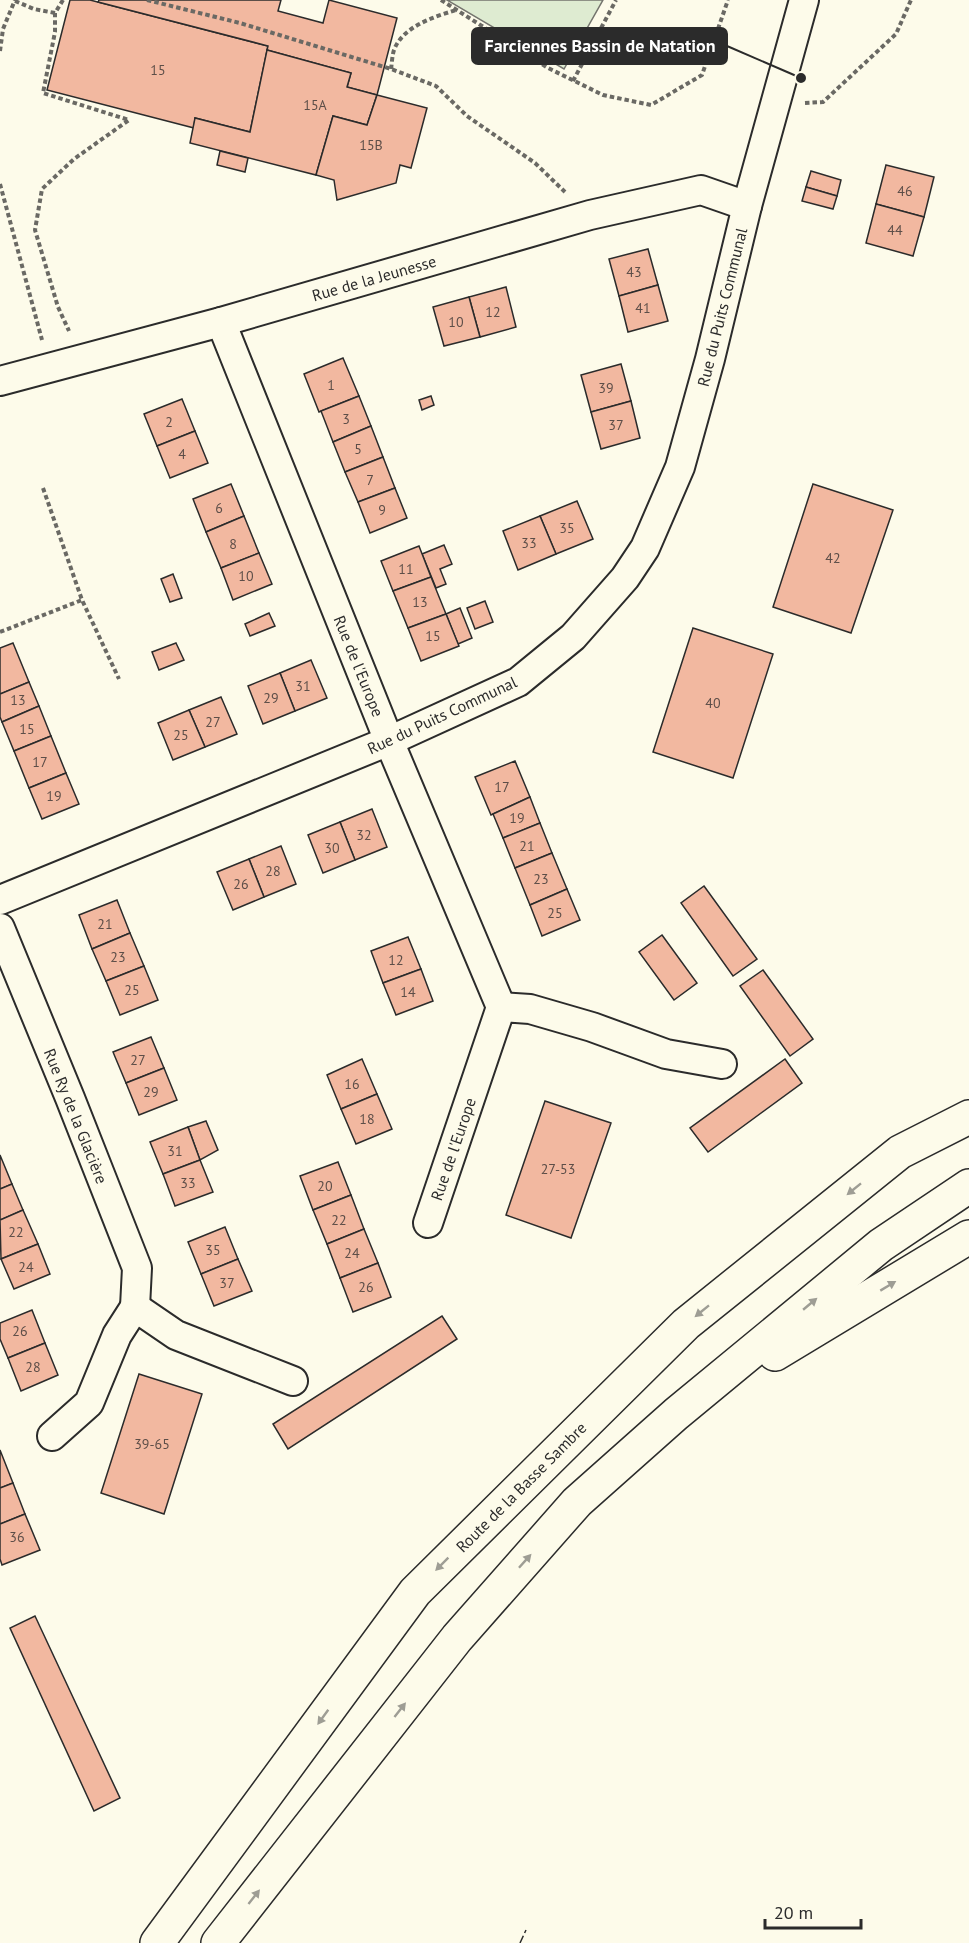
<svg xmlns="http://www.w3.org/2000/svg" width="969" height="1943" font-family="'PT Sans',sans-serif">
<rect width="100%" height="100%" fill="#fdfbea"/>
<polygon fill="#deebd1" stroke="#74746e" stroke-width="1.5" points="447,0 603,0 564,69"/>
<g fill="#f2b8a0" stroke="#2b2b2b" stroke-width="1.5">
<polygon points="70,0 90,0 268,46 250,132 195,118 194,128 47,90"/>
<polygon points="99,0 281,0 278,11 323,23 329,0 397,18 377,95 347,87 351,73 267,50 268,46 98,2"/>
<polygon points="267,50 351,73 347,87 377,95 367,125 333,116 316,175 190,143 195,118 250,132"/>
<polygon points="377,95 427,108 411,168 400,165 396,183 337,200 334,180 316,175 333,116 367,125"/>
<polygon points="220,151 248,158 245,172 217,165"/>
<polygon points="886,165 934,177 924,217 876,204"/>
<polygon points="811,171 841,180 837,196 806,187"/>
<polygon points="806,187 837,196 833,209 802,201"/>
<polygon points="876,204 924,217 913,256 866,243"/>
<polygon points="648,249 658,285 619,296 609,259"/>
<polygon points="658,285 668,321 628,332 619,296"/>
<polygon points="506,287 516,327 480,337 469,297"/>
<polygon points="469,297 480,337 444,346 433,307"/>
<polygon points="343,358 359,396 319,412 304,374"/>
<polygon points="621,364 631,401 591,412 581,375"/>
<polygon points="359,396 371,426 333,442 321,411"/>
<polygon points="431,396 434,405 422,410 419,400"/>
<polygon points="182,399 195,431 157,446 144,414"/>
<polygon points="631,401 640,438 601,449 591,412"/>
<polygon points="371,426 383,457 345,472 333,442"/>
<polygon points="195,431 208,463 170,478 157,446"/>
<polygon points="383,457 395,488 358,502 345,472"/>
<polygon points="231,484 244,516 206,532 193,499"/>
<polygon points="813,484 893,510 851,633 773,607"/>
<polygon points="395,488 407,518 370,533 358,502"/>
<polygon points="577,501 593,539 556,554 540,516"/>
<polygon points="244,516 259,553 221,568 206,532"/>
<polygon points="540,516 556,554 518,570 503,531"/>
<polygon points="444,545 452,564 440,569 446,584 436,588 422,554"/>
<polygon points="419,546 431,577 393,591 381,561"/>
<polygon points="259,553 272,584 233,600 221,568"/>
<polygon points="173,574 182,598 170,602 161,579"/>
<polygon points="431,577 446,614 408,628 393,591"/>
<polygon points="485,601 493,622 475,629 467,608"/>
<polygon points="460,608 472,638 458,644 446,614"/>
<polygon points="269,613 275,626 250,636 245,624"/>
<polygon points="446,614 459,646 421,661 408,628"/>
<polygon points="693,628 773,654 733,778 653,752"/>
<polygon points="13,643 29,682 0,694 0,648"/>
<polygon points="176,643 184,660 159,670 152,652"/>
<polygon points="311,660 327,698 295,711 280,673"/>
<polygon points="280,673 295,711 263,724 248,686"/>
<polygon points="29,682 39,706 2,722 0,717 0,694"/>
<polygon points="221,697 237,734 205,747 189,710"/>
<polygon points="39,706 51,736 14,751 2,722"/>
<polygon points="189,710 205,747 173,760 158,723"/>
<polygon points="51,736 66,773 29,788 14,751"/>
<polygon points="515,761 530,797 491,815 475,777"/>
<polygon points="66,773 79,804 42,819 29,788"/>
<polygon points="530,797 540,823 503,838 493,814"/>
<polygon points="372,809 387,847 355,860 340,822"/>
<polygon points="340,822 355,860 323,873 308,835"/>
<polygon points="540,823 552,853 515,868 503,838"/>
<polygon points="281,846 296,884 264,897 249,859"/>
<polygon points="552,853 567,889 530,905 515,868"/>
<polygon points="249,859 264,897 233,910 217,872"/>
<polygon points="704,886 757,959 733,976 681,903"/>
<polygon points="567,889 580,920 542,936 530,905"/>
<polygon points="117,900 130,933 92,949 79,915"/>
<polygon points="130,933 144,966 106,981 92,949"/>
<polygon points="662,935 697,983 674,1000 639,952"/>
<polygon points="408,937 421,969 383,983 371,951"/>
<polygon points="144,966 158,1000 120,1015 106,981"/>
<polygon points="421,969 433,1001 396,1015 383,983"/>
<polygon points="763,970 813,1039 790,1056 740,986"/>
<polygon points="151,1037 164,1068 126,1083 113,1052"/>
<polygon points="362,1059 377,1094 341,1109 327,1075"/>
<polygon points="785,1059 802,1083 708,1152 690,1128"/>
<polygon points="164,1068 177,1100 139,1115 126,1083"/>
<polygon points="377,1094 392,1129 356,1144 341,1109"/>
<polygon points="545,1101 611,1123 571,1238 506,1215"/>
<polygon points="206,1121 218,1150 200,1160 188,1127"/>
<polygon points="188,1127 200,1160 163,1174 150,1142"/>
<polygon points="0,1155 12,1184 0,1189"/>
<polygon points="200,1160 213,1192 175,1206 163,1174"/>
<polygon points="338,1162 351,1195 313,1210 300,1176"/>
<polygon points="12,1184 23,1210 0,1220 0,1189"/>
<polygon points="351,1195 364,1229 327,1244 313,1210"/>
<polygon points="23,1210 38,1244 1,1259 0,1220"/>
<polygon points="225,1227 238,1259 201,1274 188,1242"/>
<polygon points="364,1229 378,1263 340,1278 327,1244"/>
<polygon points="38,1244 50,1274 14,1289 1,1259"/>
<polygon points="238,1259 252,1291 214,1306 201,1274"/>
<polygon points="378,1263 391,1297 353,1312 340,1278"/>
<polygon points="32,1310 45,1343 8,1358 0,1339 0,1323"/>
<polygon points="442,1316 457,1339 288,1449 273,1424"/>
<polygon points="45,1343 58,1375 21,1391 8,1358"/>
<polygon points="139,1374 202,1394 164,1514 101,1493"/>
<polygon points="0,1450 13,1483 0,1488"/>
<polygon points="13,1483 25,1514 0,1524 0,1488"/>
<polygon points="25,1514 40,1550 2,1565 0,1559 0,1524"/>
<polygon points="35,1616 120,1798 94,1811 10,1628"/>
</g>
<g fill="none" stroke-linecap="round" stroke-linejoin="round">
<g stroke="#2b2b2b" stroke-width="32">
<g id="street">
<polyline points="221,322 389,741 501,1007"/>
<polyline points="0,381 221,322 590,215 701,190 747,206"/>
<polyline points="0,900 389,741 518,682 573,637 625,578 645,548 680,467 710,359 747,206 804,0"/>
<polyline points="0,928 70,1098 137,1268 135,1307"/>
<polyline points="428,1223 501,1007 530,1009 592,1027 666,1054 722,1064"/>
<polyline points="52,1436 89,1403 117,1335 135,1307 176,1335 293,1381"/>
</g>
</g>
<g stroke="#2b2b2b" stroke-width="36">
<g id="highway">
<polyline points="775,1354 969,1237"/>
<polyline points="157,1943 415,1592 686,1324 900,1152 969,1117"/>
<polyline points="218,1943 457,1638 577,1502 676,1414 881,1245 969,1186"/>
</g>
</g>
<g stroke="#6a6964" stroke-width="4" stroke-dasharray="4.5 3" stroke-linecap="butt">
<polyline points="63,0 55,13 55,32 43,93 129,120 74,159 42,189 35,230 58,307 69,331"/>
<polyline points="147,0 240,23 391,69 436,86 467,116 535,163 565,192"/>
<polyline points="441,0 548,68 603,95 651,105 702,75 728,0"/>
<polyline points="15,1 34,9 55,13"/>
<polyline points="0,51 3,29 15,0"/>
<path d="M391,69c1,-6 1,-13 3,-19 9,-24 40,-33 62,-40"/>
<polyline points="573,81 616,0"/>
<polyline points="805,103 823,102 896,34 911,0"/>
<polyline points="0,184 42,340"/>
<polyline points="43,488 82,600 119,679"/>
<polyline points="0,632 82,600"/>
</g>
<use href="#street" stroke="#fdfbea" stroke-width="28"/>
<use href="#highway" stroke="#fdfbea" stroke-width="33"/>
<polyline stroke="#2b2b2b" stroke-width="1.5" stroke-dasharray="8 3" stroke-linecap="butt" points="520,1943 526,1930"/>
</g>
<defs><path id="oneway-solid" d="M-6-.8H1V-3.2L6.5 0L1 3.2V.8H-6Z" transform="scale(1.5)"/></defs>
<g fill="#9e9d94">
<use href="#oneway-solid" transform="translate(854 1189) rotate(141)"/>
<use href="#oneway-solid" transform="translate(888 1286) rotate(-31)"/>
<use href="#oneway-solid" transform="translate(810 1304) rotate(-40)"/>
<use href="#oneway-solid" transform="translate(702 1311) rotate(141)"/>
<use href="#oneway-solid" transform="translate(525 1561) rotate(-48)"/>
<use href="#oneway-solid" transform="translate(442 1564) rotate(135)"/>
<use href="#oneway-solid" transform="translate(400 1710) rotate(-52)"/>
<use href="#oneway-solid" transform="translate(323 1717) rotate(126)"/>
<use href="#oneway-solid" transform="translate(254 1897) rotate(-52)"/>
</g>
<g text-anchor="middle" stroke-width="4.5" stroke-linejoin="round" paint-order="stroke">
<g font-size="14" fill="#5d4e48">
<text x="158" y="75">15</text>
<text x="315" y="110">15A</text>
<text x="371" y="150">15B</text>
<text x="905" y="196">46</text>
<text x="895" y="235">44</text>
<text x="634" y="277">43</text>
<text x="643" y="313">41</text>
<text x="493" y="317">12</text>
<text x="456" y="327">10</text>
<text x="331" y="390">1</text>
<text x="606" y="393">39</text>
<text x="346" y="424">3</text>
<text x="169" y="427">2</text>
<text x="616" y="430">37</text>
<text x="358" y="454">5</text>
<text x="182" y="459">4</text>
<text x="370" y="485">7</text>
<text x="219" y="513">6</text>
<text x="382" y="515">9</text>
<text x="567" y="533">35</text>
<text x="529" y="548">33</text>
<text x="233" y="549">8</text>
<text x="833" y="563">42</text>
<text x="406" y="574">11</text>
<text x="246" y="581">10</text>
<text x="420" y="607">13</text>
<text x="433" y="641">15</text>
<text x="303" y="691">31</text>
<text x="271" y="703">29</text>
<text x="18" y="705">13</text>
<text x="713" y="708">40</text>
<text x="213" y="727">27</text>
<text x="27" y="734">15</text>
<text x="181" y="740">25</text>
<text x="40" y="767">17</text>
<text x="502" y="792">17</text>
<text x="54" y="801">19</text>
<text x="517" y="823">19</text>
<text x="364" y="840">32</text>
<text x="527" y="851">21</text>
<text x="332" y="853">30</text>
<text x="273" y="876">28</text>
<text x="541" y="884">23</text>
<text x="241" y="889">26</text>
<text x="555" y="918">25</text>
<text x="105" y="929">21</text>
<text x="118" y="962">23</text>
<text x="396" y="965">12</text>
<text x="132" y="995">25</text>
<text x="408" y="997">14</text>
<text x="138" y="1065">27</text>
<text x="352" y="1089">16</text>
<text x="151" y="1097">29</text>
<text x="367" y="1124">18</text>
<text x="175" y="1156">31</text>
<text x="558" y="1174">27-53</text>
<text x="188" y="1188">33</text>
<text x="325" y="1191">20</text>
<text x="339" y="1225">22</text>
<text x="16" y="1237">22</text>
<text x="213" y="1255">35</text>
<text x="352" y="1258">24</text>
<text x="26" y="1272">24</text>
<text x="227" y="1288">37</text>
<text x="366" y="1292">26</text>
<text x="20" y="1336">26</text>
<text x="33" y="1372">28</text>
<text x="152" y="1449">39-65</text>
<text x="17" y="1542">36</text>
</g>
<g font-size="16" fill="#2b2b2b" stroke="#fdfbea">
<text transform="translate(374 278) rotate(-16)" y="6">Rue de la Jeunesse</text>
<text transform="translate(722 307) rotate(-76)" y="6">Rue du Puits Communal</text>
<text transform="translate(359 666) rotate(68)" y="6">Rue de l'Europe</text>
<text transform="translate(442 715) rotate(-25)" y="6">Rue du Puits Communal</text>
<text transform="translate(76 1116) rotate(68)" y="6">Rue Ry de la Glacière</text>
<text transform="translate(453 1149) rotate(-71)" y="6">Rue de l'Europe</text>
<text transform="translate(521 1487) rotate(-45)" y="6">Route de la Basse Sambre</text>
</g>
</g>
<path fill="none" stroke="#2b2b2b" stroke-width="2" d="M801 78L727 46"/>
<circle fill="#2b2b2b" stroke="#fdfbea" stroke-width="2" cx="801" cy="78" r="6"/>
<rect fill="#2b2b2b" stroke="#2b2b2b" stroke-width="2" x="472" y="28" width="255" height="36" rx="6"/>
<g font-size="18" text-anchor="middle" font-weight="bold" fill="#fff">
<text x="600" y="52">Farciennes Bassin de Natation</text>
</g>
<path d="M765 1919v9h96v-9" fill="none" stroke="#2b2b2b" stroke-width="3"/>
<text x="774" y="1919" font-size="18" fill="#2b2b2b" stroke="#fdfbea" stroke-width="4.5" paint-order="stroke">20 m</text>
</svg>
